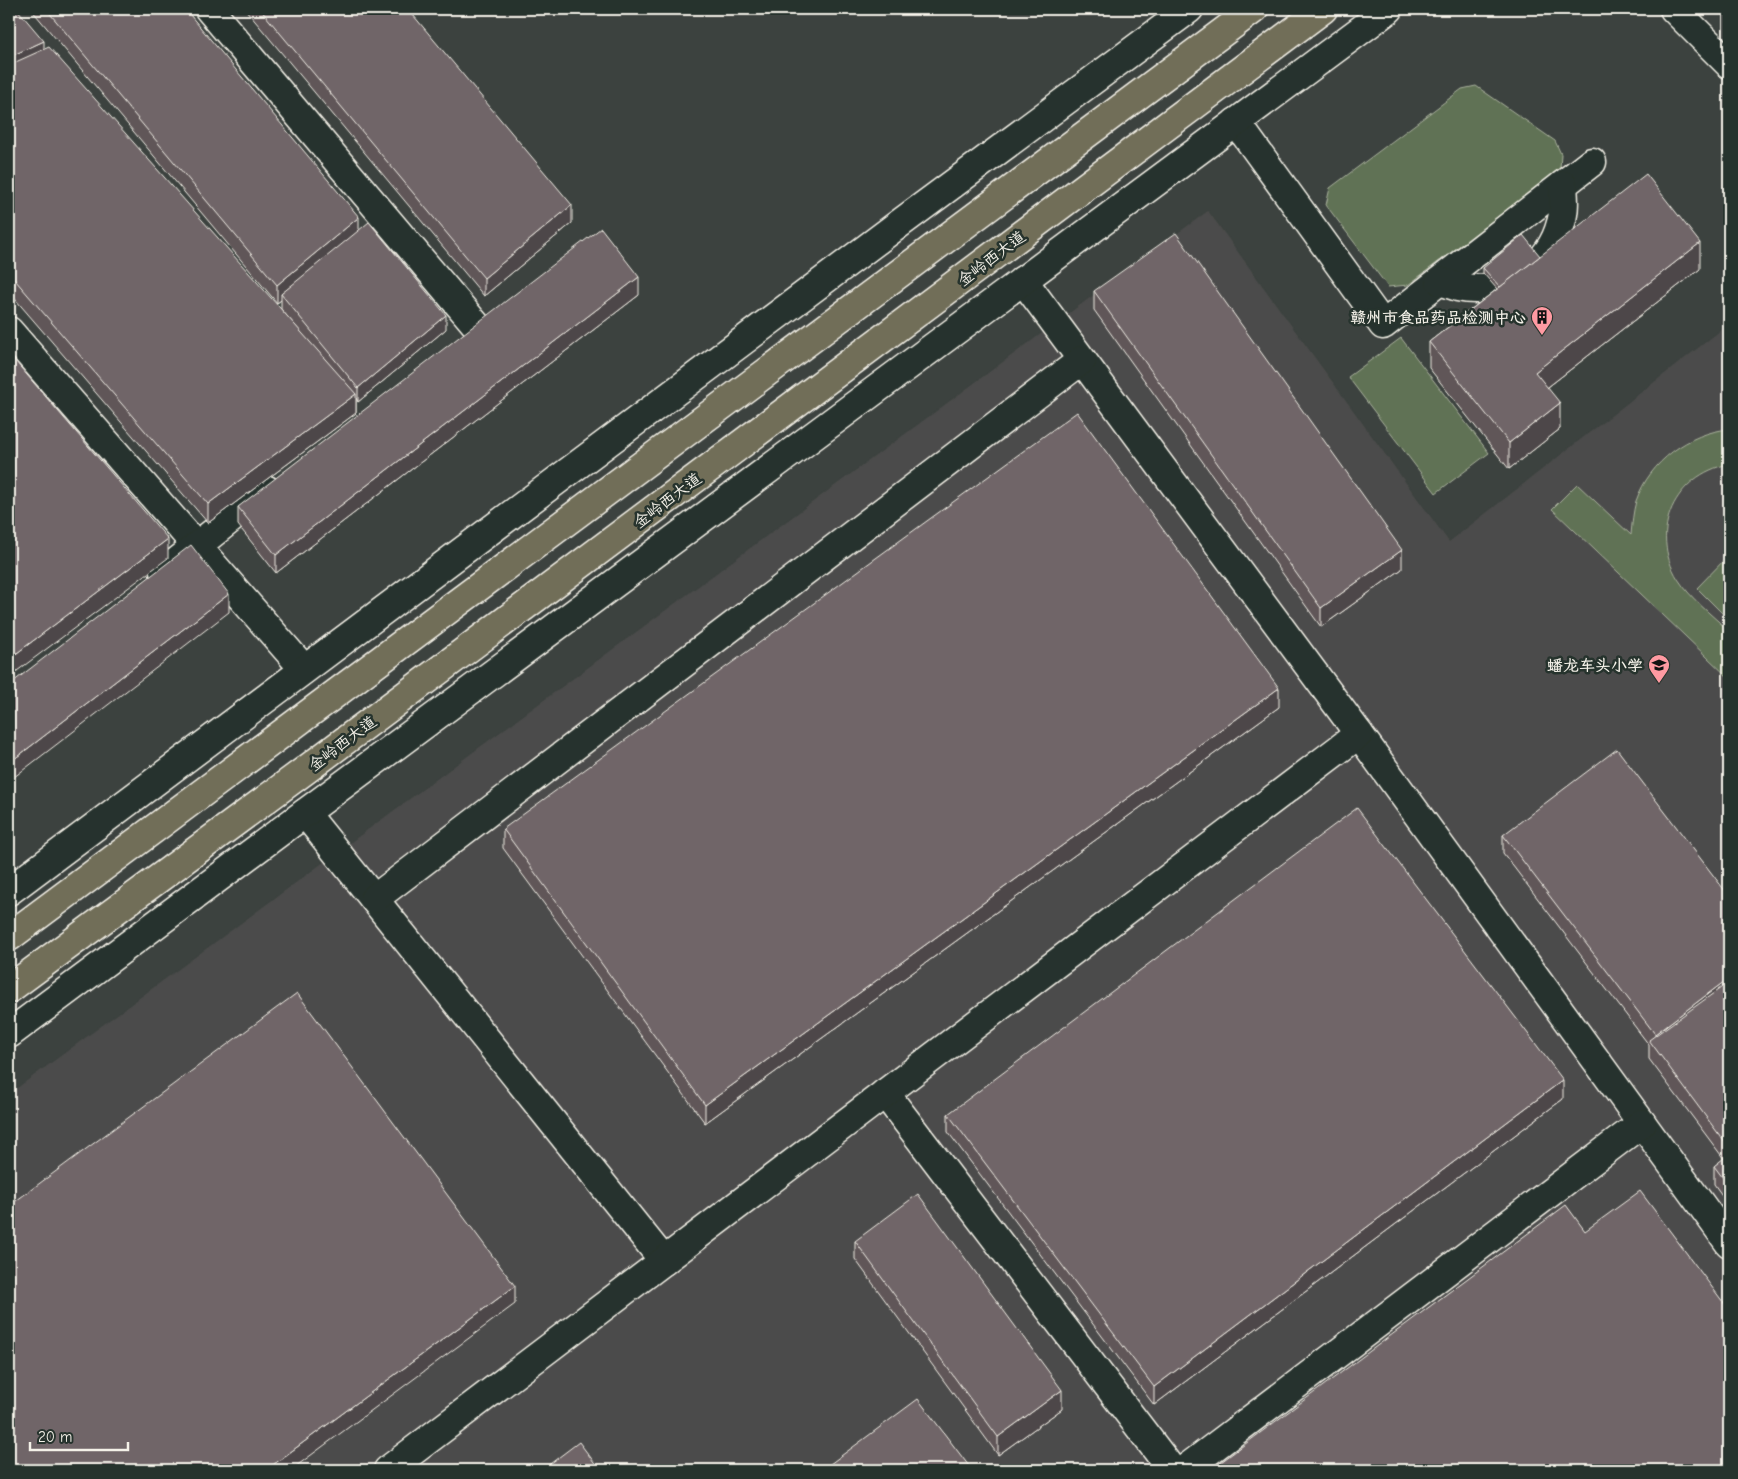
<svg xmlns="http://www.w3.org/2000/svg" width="1738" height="1479" font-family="'Comic Neue','LXGW WenKai TC',sans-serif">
<rect width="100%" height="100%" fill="#3c423f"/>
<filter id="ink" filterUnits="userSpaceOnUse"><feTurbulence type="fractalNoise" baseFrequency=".02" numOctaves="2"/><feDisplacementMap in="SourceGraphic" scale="10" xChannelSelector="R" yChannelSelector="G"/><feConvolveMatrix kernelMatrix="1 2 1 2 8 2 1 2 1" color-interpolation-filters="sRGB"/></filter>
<g filter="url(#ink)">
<polygon fill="#4c4c4b" points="1208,211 1449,542 1729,324 1729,1470 9,1470 9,1094"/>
<g fill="#607254" stroke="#aab29e">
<polygon points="1476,86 1555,141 1561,154 1560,169 1408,285 1388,287 1326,205 1330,188 1462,89"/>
<polygon points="1401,338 1489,453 1436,493 1348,377"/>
<path d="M1729,429v35c-54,11 -81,67 -51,115 12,19 35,37 51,52v47l-177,-169 25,-25 54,51c1,-12 2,-23 5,-34 14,-40 53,-68 93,-72z"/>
<polygon points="1729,555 1729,620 1697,588"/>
</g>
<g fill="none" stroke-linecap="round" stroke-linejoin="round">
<g stroke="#f4f1e8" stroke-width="31">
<g id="minor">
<polyline points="209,9 477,326"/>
<polyline points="1674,9 1729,64"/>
<polyline points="1236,122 1383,325 1592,162"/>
<polyline points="1023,280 1359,734 1729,1243"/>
<path d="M1440,281c6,2 12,4 18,6 45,10 92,-20 103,-64 4,-13 3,-25 2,-38"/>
<polyline points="9,331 304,669"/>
<polyline points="164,572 267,490"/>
<polyline points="305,813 664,1261"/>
<polyline points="9,891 895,227 1189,9"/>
<polyline points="374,899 1082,360"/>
<polyline points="9,1034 305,813 1389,9"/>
<polyline points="885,1093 1172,1470"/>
<polyline points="388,1470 1359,734"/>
<polyline points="1184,1470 1642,1123"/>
</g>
</g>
<g stroke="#f4f1e8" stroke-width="31">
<g id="major">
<polyline points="9,937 1254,9"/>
<polyline points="9,989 315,763 1323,9"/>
</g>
</g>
<use href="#minor" stroke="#26332d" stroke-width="28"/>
<use href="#major" stroke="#716e59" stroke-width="28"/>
</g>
<g fill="#605759" stroke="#f4f1e8">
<polygon points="9,9 44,50 303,335 281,309 281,300 277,303 31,9 185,9 359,230 446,329 358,402 356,398 356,413 208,523 9,292"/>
<polygon points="245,9 408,9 572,223 484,296"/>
<polygon points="1540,256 1700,269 1548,387 1560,429 1509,469 1429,368 1429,342 1497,289 1483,273 1483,268"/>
<polygon points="1094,291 1402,569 1321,627 1094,310"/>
<polygon points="639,295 276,573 238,525 238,507"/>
<polygon points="1279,707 705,1123 503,848 503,829"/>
<polygon points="1503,835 1729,896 1729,1205 1714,1184 1714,1166 1724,1159 1649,1059 1649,1045 1503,853"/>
<polygon points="1563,1099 1154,1405 948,1132 948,1114"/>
<polygon points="1585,1231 1729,1470 1217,1470 1217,1465"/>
<polygon points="855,1241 1062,1409 998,1455 855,1259"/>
</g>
<g fill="#4e4749" stroke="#f4f1e8">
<polygon points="44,41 44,60 9,75 9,57"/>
<polygon points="572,205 572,223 484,296 484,278"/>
<polygon points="359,217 359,235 281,294 281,300 277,303 277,285"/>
<polygon points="1700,243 1700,269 1535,397 1535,372"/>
<polygon points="639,277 639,295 276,573 276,555"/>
<polygon points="446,315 446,329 358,402 358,388"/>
<polygon points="356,394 356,413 208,523 208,504"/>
<polygon points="1560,403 1560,429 1509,469 1509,443"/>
<polygon points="168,539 168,558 9,677 9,659"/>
<polygon points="1402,550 1402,569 1321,627 1321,608"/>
<polygon points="229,594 229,612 9,781 9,763"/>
<polygon points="1279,688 1279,707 705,1123 705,1105"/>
<polygon points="1729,978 1729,996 1655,1048 1655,1034"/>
<polygon points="1563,1080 1563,1099 1154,1405 1154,1387"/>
<polygon points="515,1286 515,1304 291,1470 266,1470"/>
<polygon points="1062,1390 1062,1409 998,1455 998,1437"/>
</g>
<g fill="#706568" stroke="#f4f1e8">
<polygon points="9,9 17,9 44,41 9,57"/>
<polygon points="46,9 185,9 359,217 277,285"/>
<polygon points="260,9 408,9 572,205 484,278"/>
<polygon points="49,47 356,394 208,504 9,273 9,65"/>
<polygon points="1646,174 1700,243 1535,372 1560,403 1509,443 1429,342"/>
<polygon points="369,222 446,315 358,388 281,294"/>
<polygon points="601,228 639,277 276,555 238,507"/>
<polygon points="1176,233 1402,550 1321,608 1094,291"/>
<polygon points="1523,235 1540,256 1500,287 1483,268"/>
<polygon points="9,354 168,539 9,659"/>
<polygon points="1077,412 1279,688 705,1105 503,829"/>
<polygon points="191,545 229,594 9,763 9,685"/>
<polygon points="1617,749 1729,896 1729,978 1655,1034 1503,835"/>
<polygon points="1357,808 1563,1080 1154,1387 948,1114"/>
<polygon points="1729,982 1729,1148 1649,1040"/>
<polygon points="297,993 515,1286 266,1470 9,1470 9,1206"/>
<polygon points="1729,1154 1729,1186 1714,1166"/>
<polygon points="1640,1191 1729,1310 1729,1470 1221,1470 1217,1465 1566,1205 1585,1231"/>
<polygon points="918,1194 1062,1390 998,1437 855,1241"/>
<polygon points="918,1399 972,1470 822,1470"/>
<polygon points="579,1442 600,1470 542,1470"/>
</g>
</g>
<defs>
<g id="building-pin" transform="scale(1.125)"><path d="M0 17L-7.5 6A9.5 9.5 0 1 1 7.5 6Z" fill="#ff9aa2" stroke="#26332d"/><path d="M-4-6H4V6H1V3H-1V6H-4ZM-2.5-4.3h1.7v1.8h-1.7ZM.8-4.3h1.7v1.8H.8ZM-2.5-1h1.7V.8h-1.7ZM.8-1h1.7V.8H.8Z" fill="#111"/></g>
<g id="school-pin" transform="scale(1.125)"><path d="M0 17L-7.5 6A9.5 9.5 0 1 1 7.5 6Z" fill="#ff9aa2" stroke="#26332d"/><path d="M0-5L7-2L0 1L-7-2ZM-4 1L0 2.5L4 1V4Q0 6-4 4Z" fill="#111"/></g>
</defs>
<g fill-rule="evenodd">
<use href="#building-pin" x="1542" y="317"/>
<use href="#school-pin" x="1659" y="665"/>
</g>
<g text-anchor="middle" stroke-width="5" stroke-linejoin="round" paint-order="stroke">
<g font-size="16" fill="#f4f1e8" stroke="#26332d">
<text transform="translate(991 258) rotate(-37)" y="6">金岭西大道</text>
<text transform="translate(667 500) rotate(-37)" y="6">金岭西大道</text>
<text transform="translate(342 743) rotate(-37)" y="6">金岭西大道</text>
</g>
<g font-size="16" font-weight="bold" fill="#f4f1e8" stroke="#26332d" text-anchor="end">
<text x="1526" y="323">赣州市食品药品检测中心</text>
<text x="1643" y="671">蟠龙车头小学</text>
</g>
</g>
<rect width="1738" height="1479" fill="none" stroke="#26332d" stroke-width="30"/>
<rect x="15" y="15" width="1708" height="1449" fill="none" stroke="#f4f1e8" stroke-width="2" filter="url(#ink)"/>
<path d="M30 1442v8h98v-8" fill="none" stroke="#f4f1e8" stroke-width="2.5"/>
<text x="38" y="1442" font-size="15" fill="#f4f1e8" stroke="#26332d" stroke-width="4" paint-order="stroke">20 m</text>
</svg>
